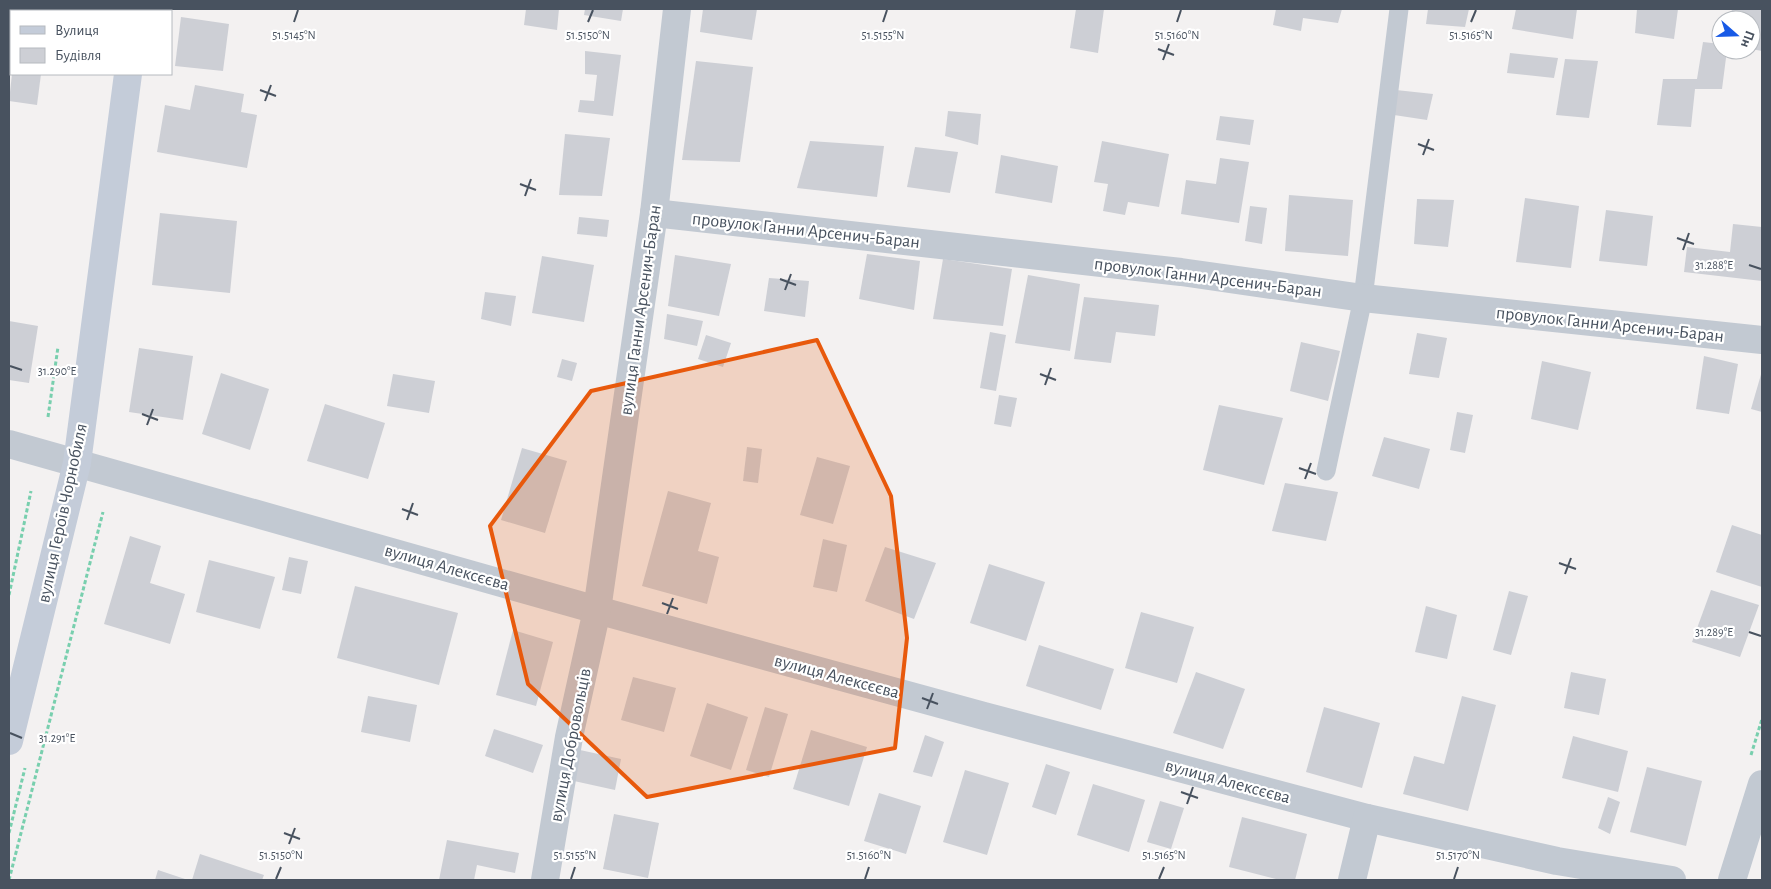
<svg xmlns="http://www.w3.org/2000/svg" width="1771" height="889" font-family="'Alegreya Sans',sans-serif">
<rect width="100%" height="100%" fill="#f3f1f1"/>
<g fill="#cdcfd5">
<polygon points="526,9 559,9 557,30 524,25"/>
<polygon points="585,9 623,9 621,21 584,15"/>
<polygon points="703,9 757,9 752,40 700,32"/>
<polygon points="1076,9 1104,9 1098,53 1070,48"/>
<polygon points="1276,9 1342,9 1338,23 1303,18 1301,31 1273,25"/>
<polygon points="1428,9 1469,9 1465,27 1426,24"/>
<polygon points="1516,9 1577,9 1573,39 1512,29"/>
<polygon points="1637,9 1678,9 1674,39 1635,33"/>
<polygon points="1732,9 1762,9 1762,51 1751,49 1751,20 1730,20"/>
<polygon points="181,17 229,24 223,71 175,66"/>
<polygon points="1703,42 1721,44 1721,50 1727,50 1722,89 1695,89 1691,127 1657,125 1663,79 1697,79"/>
<polygon points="585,51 621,55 613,116 578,112 580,100 594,101 597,75 585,74"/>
<polygon points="1510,53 1558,58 1554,78 1507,73"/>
<polygon points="1565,59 1598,61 1589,118 1556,115"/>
<polygon points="696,61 753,67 740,162 682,160"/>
<polygon points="12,74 41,74 37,105 9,101"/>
<polygon points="195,85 244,94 241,112 257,115 247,168 157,152 165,105 190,110"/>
<polygon points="1396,90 1433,94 1427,120 1394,115"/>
<polygon points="948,111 981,114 978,145 945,136"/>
<polygon points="1220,116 1254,120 1250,145 1216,140"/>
<polygon points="565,134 610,138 602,196 559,195"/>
<polygon points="810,141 884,146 877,197 797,188"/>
<polygon points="1102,141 1169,154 1159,207 1128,202 1125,215 1103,211 1108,184 1094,182"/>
<polygon points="915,147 958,152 950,193 907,187"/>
<polygon points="1001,155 1058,166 1052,203 995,193"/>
<polygon points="1220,158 1249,162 1239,223 1181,214 1186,180 1216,184"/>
<polygon points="1289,195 1353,200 1348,256 1285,251"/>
<polygon points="1525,198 1579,206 1571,268 1516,262"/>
<polygon points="1417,199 1454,200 1448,247 1414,244"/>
<polygon points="1250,206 1267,208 1262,244 1245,241"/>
<polygon points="1606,210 1653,216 1647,266 1599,261"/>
<polygon points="160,213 237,221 230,293 152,285"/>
<polygon points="579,217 609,220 607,237 577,234"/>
<polygon points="1733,224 1762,227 1762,281 1684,272 1687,247 1730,252"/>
<polygon points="867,254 920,261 914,310 859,299"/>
<polygon points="675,255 731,264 719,316 668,306"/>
<polygon points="542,256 594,265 584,322 532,313"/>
<polygon points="943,259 1012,269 1003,326 933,319"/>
<polygon points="1028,275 1080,284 1070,351 1015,343"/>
<polygon points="769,278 809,281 805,317 764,311"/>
<polygon points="485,292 516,296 511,326 481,319"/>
<polygon points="1084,297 1159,305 1155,336 1116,332 1111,363 1074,359"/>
<polygon points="667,314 703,321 697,346 664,339"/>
<polygon points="9,321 38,326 29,383 9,380"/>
<polygon points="990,332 1006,335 996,391 980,388"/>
<polygon points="1417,333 1447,338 1439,378 1409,374"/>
<polygon points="706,335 731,343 723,367 698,359"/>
<polygon points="1301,342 1340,351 1328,401 1290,391"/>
<polygon points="139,348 193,356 183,420 129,412"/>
<polygon points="1704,356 1738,364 1729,414 1696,409"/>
<polygon points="562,359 577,363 572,381 557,377"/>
<polygon points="1542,361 1591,372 1578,430 1531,419"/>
<polygon points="1762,371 1762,412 1751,409"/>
<polygon points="221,373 269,389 250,450 202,434"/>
<polygon points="393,374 435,381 429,413 387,406"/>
<polygon points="999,395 1017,398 1011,427 994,424"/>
<polygon points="325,404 385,423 368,479 307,461"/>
<polygon points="1219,405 1283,418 1264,485 1203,470"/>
<polygon points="1457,412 1473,415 1465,453 1450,450"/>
<polygon points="1384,437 1430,449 1419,489 1372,476"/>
<polygon points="747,447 762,449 758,483 743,481"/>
<polygon points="522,448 567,461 545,533 501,520"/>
<polygon points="817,457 850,466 833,524 800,515"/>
<polygon points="1285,483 1338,492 1326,541 1272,531"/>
<polygon points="668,491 711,503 698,551 719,557 707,604 642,586"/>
<polygon points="1732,525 1762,535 1762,587 1716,572"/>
<polygon points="130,536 161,546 150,583 185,594 170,644 104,624"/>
<polygon points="823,539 847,545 837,592 813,587"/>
<polygon points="885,547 936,563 914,619 865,601"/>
<polygon points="289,557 308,561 301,594 282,590"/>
<polygon points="209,560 275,577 260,629 196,612"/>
<polygon points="989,564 1045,582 1026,641 970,623"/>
<polygon points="355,586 458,613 439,685 337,658"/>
<polygon points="1711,590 1759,605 1740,657 1692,642"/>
<polygon points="1509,591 1528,596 1511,655 1493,650"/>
<polygon points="1426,606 1457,615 1447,659 1415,652"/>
<polygon points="1141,612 1194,627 1177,683 1125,668"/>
<polygon points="513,630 553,642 536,706 496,695"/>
<polygon points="1039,645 1114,669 1101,710 1026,686"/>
<polygon points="1196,672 1245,689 1223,749 1173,733"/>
<polygon points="1571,672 1606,679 1599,715 1564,708"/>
<polygon points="633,677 676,688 664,732 621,720"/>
<polygon points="368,696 417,705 410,742 361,732"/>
<polygon points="1462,696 1496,705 1468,811 1403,794 1414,756 1444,764"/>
<polygon points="707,703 748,717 731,770 690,756"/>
<polygon points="765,707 788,714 769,777 746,770"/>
<polygon points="1324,707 1380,723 1362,788 1306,772"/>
<polygon points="494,729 543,745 533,773 485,756"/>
<polygon points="811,730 867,747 849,806 793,789"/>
<polygon points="925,735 944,742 932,777 913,772"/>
<polygon points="1573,736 1628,751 1618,792 1562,778"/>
<polygon points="580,750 621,759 615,790 574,781"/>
<polygon points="1046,764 1070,772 1056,815 1032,807"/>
<polygon points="1647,767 1702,781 1686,846 1630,832"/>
<polygon points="965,770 1009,783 987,855 943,842"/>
<polygon points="1093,784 1145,800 1129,852 1077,835"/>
<polygon points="879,793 921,806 906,854 864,841"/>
<polygon points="1608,797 1620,802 1610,834 1598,828"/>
<polygon points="1160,801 1184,808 1171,849 1147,842"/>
<polygon points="614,814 659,823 648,878 603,869"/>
<polygon points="1242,817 1307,834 1295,880 1280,880 1229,867"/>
<polygon points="447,840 519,853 515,873 477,865 474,880 439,880"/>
<polygon points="200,854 264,875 262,880 192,880"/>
<polygon points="158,870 188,880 155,880"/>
</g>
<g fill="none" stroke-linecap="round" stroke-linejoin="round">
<g stroke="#78cfae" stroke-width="3" stroke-dasharray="4 2.5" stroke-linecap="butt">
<polyline points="170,11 170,9"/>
<polyline points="48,417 58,347"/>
<polyline points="9,595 31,491"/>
<polyline points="1751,755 1762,719"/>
<polyline points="9,833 25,768"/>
<polyline points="9,880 103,512"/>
</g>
<polyline stroke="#c2c9d2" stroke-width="19" points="1326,471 1363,298 1399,9"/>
<g stroke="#c2c9d2" stroke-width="28">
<polyline points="654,213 1181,272 1363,298 1762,340"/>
<polyline points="9,444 597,610 984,716 1367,818 1557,861 1672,880"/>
<polyline points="545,880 569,737 597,610 654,213 677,9"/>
<polyline points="1352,880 1367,818"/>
<polyline points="1732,880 1762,784"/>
</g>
<g stroke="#c4ccd9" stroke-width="28">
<polyline points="136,11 136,9"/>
<polyline points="9,741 77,463 128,74"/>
</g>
</g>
<path fill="#e8590c" fill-opacity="0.2" stroke="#e8590c" stroke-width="4" stroke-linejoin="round" d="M817,340l74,156 16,142 -12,110 -248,49 -119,-113 -38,-158 101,-135z"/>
<path fill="none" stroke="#48525f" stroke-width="2" d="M294,22l4,-12M588,22l5,-12M883,22l4,-12M1177,22l4,-12M1471,22l5,-12M1158,49l16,6M1163,60l6,-16M260,90l16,6M265,101l6,-16M1418,144l16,6M1423,155l6,-16M520,184l16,6M525,196l6,-17M1677,238l17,6M1683,250l6,-17M1749,265l12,4M780,279l16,6M785,290l6,-16M10,366l12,4M1040,374l16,6M1045,385l6,-17M142,414l16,6M147,425l6,-16M1299,468l17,6M1305,479l6,-16M402,509l16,6M407,520l6,-17M1559,563l17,6M1565,574l6,-16M662,603l16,6M667,614l6,-16M1749,632l12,4M922,698l16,6M927,709l6,-16M10,733l12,5M1181,792l17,6M1187,804l6,-17M284,833l16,6M289,844l6,-16M276,879l5,-12M571,879l4,-12M865,879l4,-12M1159,879l5,-12M1454,879l4,-12"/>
<g text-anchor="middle" stroke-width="4.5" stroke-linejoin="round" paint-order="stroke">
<g font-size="18" fill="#48525f" stroke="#fff">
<text transform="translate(806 230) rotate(6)" y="6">провулок Ганни Арсенич-Баран</text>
<text transform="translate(1208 277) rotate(7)" y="6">провулок Ганни Арсенич-Баран</text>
<text transform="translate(640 310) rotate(-82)" y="6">вулиця Ганни Арсенич-Баран</text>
<text transform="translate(1610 324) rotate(6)" y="6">провулок Ганни Арсенич-Баран</text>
<text transform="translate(62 513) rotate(-78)" y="6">вулиця Героїв Чорнобиля</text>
<text transform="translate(447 567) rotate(16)" y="6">вулиця Алексєєва</text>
<text transform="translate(837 676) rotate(15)" y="6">вулиця Алексєєва</text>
<text transform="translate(570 745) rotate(-79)" y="6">вулиця Добровольців</text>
<text transform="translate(1228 781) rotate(15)" y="6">вулиця Алексєєва</text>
</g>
</g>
<g font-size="12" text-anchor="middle" fill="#48525f" stroke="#fff" stroke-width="4.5" stroke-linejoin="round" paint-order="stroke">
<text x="294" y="39">51.5145°N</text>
<text x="588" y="39">51.5150°N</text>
<text x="883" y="39">51.5155°N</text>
<text x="1177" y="39">51.5160°N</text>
<text x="1471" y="39">51.5165°N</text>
<text x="1714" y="269">31.288°E</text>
<text x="57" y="375">31.290°E</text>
<text x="1714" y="636">31.289°E</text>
<text x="57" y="742">31.291°E</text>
<text x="281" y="859">51.5150°N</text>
<text x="575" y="859">51.5155°N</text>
<text x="869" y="859">51.5160°N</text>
<text x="1164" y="859">51.5165°N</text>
<text x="1458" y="859">51.5170°N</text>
</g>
<rect width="1771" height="889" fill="none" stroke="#48525f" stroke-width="20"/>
<rect x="10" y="10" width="162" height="65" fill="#ffffff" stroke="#b6babf"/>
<rect x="20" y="26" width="25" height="8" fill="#c4ccd9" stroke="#b6babf"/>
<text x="55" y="35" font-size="15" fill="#48525f">Вулиця</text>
<rect x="20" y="48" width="25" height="15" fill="#cdcfd5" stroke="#b6babf"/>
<text x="55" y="60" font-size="15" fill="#48525f">Будівля</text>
<g transform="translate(1736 35) rotate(110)"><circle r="24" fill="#ffffff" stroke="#b6babf"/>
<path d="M0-4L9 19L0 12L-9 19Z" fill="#185ae6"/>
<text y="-8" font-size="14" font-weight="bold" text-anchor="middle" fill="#48525f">Пн</text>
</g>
</svg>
